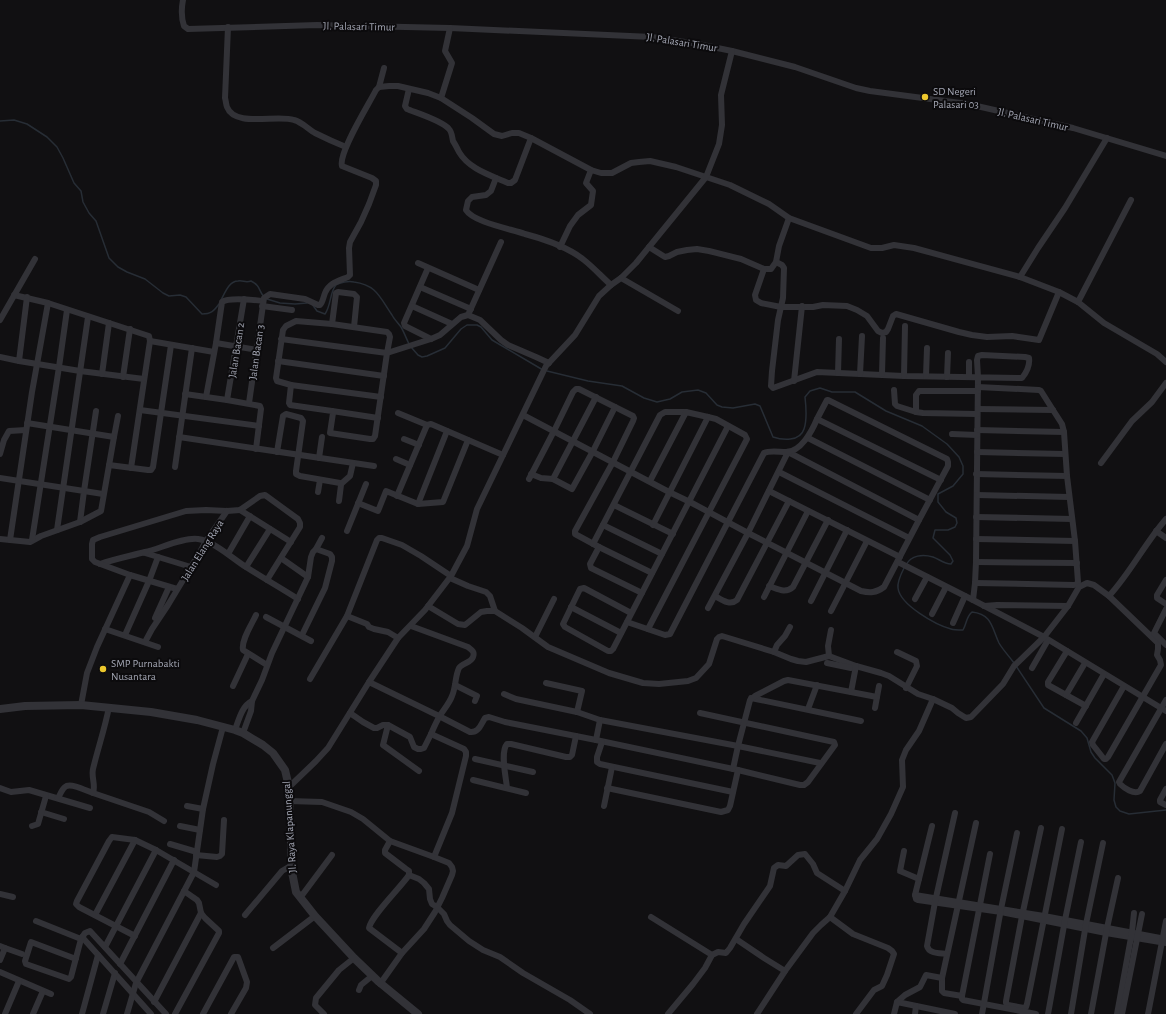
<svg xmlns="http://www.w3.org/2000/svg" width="1166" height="1014" font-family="'Alegreya Sans',sans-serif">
<rect width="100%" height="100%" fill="#111012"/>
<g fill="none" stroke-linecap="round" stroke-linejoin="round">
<g stroke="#272d35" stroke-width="1.5">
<path d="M0,121l14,-1 13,4 20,13 10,10 6,11 11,25 7,8 2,11 6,11 7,8 13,37 9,9 9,5 18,7 18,14 6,3 11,-1 6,2 16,17c9,0 12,-3 17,-10"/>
<polyline points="267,299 280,303 295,304 307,303"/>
<path d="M221,300c4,-7 8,-19 17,-19 5,-1 7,2 13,0 10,5 7,9 13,16"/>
<path d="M312,304l5,7 8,3c6,-8 5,-23 11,-29 4,-3 13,-4 18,-3 23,3 26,16 38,33 2,4 6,8 9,12 3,5 5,11 8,17"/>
<polyline points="411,347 418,355 422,357 427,356 445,348 461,329 467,325 477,325 481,327 492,340 543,370"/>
<path d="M547,371l41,10 34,5 22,12 13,4 13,-3 12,-7 16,-2 8,3 11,12 5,2 11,1 22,-4 5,2 13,31c9,3 27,5 31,-8 3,-8 2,-23 1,-32l5,-6 10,-3 12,4h23l31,19 36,15 25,18 12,13 4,9v8l-10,12 -15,8v8l8,10 10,6 1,5 -2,4 -7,3h-13l-2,8 17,17 3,6 -2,3c-7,0 -12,-5 -18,-7 -10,-3 -22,-2 -27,8"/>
<path d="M904,568c-3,6 -7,14 -6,20 2,17 38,37 53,41 3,1 8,1 12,1 4,-7 3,-13 9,-18 20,2 20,16 27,31 4,7 10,13 15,20"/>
<polyline points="1016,666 1044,708 1081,731 1087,738 1091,752 1095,758 1112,775 1115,783 1114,800 1116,807 1120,811 1129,814 1166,810"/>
</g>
<g stroke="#323237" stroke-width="6">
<path d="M183,0c-2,10 -2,17 1,26l4,3 129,-4 133,3 202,9 46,7 34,7 63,16 61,21 14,3 98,13 105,24 93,28"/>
<path d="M228,27l-3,71c1,3 1,7 2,9 8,21 50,7 67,13 8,2 14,9 21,13 10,5 21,10 31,14"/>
<polyline points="379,87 384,68"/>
<path d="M409,89l-4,17 2,3c10,4 36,12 42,20 3,3 3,8 4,12 2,3 4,7 6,11 10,17 31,23 49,31h3l4,-3 16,-42"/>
<polyline points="441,98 452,63 445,51 450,28"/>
<path d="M496,178l-5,13 -5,4 -14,2 -4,4 -2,9c7,12 45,19 59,24 19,5 43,13 59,26 9,7 18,17 27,25"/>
<polyline points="560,247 570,226 578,215 591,205 593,191 586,183 591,170"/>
<polyline points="649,247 665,257 669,256 677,252 687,250 697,249 709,251 741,259 764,269 771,269 776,262 779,246 789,218"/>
<path d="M776,262l6,3 2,3 -1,30 -5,22 -6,51 -1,15 2,2 44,-16 87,4 118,2c4,-5 8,-13 7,-20l-4,-1 -43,-2 -4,1 -1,4 1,17 -2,185 -1,21 -2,17"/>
<polyline points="418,263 479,290"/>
<polyline points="428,268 404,323 405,326 431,339"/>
<polyline points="764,269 755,295 756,300 761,303 781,307 813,307 823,305 847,306 857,310 867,316 878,331 882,333 886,332 888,329 893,316 896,314 959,332 972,335 987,337 1012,336 1039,340 1059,292"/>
<polyline points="1020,277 1038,248 1065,208 1107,138"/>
<polyline points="621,278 678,311"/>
<polyline points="420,287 471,309"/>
<polyline points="14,295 48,303 149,336 150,341 131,468"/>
<polyline points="1078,302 1131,200"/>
<polyline points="262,306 292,310"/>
<polyline points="412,306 452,324"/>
<polyline points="468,315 501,242"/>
<polyline points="0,320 35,259"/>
<polyline points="332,324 336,293 338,292 354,294 357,297 354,327"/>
<polyline points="281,339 387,353 390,337 389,334 387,332 332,324 296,321 286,326 283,330 276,378 277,381 291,385 289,403 290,405 332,411 333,413 330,433 370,439 373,439 375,436 387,353 431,339 440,335 461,317 468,315 480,320 501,340 508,345 536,357 549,363"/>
<polyline points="150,341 214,352"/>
<polyline points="216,343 257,350"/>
<polyline points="0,357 19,361 27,297"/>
<polyline points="19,361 80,371 144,379"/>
<polyline points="278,361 384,376"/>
<polyline points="838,373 839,339"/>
<polyline points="102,374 109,323"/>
<polyline points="860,374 862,336"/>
<polyline points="882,374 883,338"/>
<polyline points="904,376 905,326"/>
<polyline points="926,376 927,348"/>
<polyline points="123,377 130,329"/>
<polyline points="947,377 948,353"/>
<polyline points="969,377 969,362"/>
<polyline points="794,381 802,306"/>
<polyline points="291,385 381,397"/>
<polyline points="894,390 895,404 897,406 916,412 923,413 977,414"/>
<polyline points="185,394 227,400 260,406 261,409 256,449"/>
<path d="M206,397l10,-54 6,-41c7,-5 32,-2 41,-1"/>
<polyline points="227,400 244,299"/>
<path d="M249,403l15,-105 6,-4 35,5 13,6h2c3,-3 3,-7 5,-12 4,-10 13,-12 23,-16l2,-2 -1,-27 1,-6 11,-20 8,-18 7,-19v-4l-4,-3 -30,-12c-4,-13 27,-62 34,-76l3,-3 10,-1h9l30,7 13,5 31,20 22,16 8,2 10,-3h7l12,5 60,32 10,3h11l19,-10 8,-1 11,-1 26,6 54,18 39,19 20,14 82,30h11l12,-3 20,3 106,29 39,15 19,10 26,21 53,31 9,8"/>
<polyline points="978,409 1053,410"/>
<polyline points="140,410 259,426"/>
<polyline points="96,411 84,491 103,494"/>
<polyline points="332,411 378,418"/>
<polyline points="916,412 916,395 919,391 978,391"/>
<polyline points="398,413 427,425"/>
<path d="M523,415l146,77 21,10 58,31 113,58c9,2 15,2 23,-4l35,-67 -131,-68 -40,81 -40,75"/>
<polyline points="817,419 827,400 828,400 947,459 948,462 948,466 919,520"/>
<polyline points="27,423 114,437 118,416"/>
<polyline points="977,430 1064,432"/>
<polyline points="952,434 977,435"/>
<polyline points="179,437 374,466"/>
<polyline points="808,438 930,500"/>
<polyline points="404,439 419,445"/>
<polyline points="277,452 283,416 286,414 301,418 303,421 296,471 296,474 300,476 340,483 341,485 339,501"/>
<polyline points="977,452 1065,454"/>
<polyline points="0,454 4,440 9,431 26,430"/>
<polyline points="319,458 322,437"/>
<polyline points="396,459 410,465"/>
<polyline points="1101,463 1132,421 1152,402 1166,383"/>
<polyline points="109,465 148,470 151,470 153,467 171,345"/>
<polyline points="175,467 192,348"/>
<polyline points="779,472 909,538"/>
<polyline points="531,474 541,478 553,479 572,489 593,451 615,407"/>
<polyline points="976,474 1067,476"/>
<polyline points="0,478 84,491 80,522"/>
<polyline points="529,479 554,431 573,392 576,389 579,389 633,416 634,418 633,421 613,462 575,531 575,534 599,547 590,564 591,568 642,593"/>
<polyline points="553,479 596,397"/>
<polyline points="341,484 350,476 353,463"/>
<polyline points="769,491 900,557"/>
<polyline points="318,492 320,480"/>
<polyline points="977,495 1069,497"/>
<polyline points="397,496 427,425 431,424 503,455"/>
<polyline points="358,503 378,511 386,491 418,504 443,502 468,440"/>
<polyline points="418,504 447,431"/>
<polyline points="614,505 673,534"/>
<polyline points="240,510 291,542"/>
<polyline points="976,517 1072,519"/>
<polyline points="603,525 662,554"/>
<polyline points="653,525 708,417"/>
<polyline points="57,530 88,317"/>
<polyline points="347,531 366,484"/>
<polyline points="1156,531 1166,538"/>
<polyline points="0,539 30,542 41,536 80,522 101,511 114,437"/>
<polyline points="976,539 1075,541"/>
<polyline points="10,540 32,392 48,303"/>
<polyline points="32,540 59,367 67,310"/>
<polyline points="593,544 660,415 665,412 686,412"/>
<polyline points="599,547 652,573"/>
<polyline points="145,553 191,567"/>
<polyline points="228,554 250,516"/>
<polyline points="281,558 308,577"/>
<polyline points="898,562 973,600 1044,637 1166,711"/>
<polyline points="976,562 1077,563"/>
<path d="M100,564c15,-5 30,-8 45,-12 14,-3 39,-15 53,-13 16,2 35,20 48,28 17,11 35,21 52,32"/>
<polyline points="246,567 270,529"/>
<polyline points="450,578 468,586 486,592 490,596 495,611"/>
<polyline points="1166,580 1157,595 1157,598 1166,604"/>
<polyline points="975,583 1074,585 1077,584 1078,582 1075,541 1067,476 1064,432 1062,424 1053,410 1041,391 1039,390 978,387"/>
<path d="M769,586c9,3 16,8 24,1l35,-67"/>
<polyline points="177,589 130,575 95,562 92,559 92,544 93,540 100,537 186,511 206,510 227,511 240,510 260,496 265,495 298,519 300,523 300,527 267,580"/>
<path d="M715,596c7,4 15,10 22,4l52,-99"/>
<polyline points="1109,596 1158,643 1158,649 1157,655 1160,660 1161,665 1108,757 1106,759 1104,759 1093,745 1092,742 1124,686"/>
<polyline points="764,597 808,511"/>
<polyline points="915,599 927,577"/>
<polyline points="811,601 847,530"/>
<polyline points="428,606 458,624 465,625 481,612 487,611 495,611 522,628 548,647 609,673 643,683 659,684 688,681 696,678 709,664 717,639 719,637 722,636 774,652 791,659 798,661 806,662 829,656 856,666 881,673 889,676 918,694 933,699 919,731 906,750 902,760 903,787 891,814 877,839 860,860 845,891 830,917 821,925 813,933 785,971 757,1014"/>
<polyline points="984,606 997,605 1068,606"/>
<polyline points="571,607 621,633"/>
<polyline points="1166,609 1154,633 1166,645"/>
<polyline points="831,611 867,541"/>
<polyline points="631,613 584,588 580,589 563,624 565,627 608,651 611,651 613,649 728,426"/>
<polyline points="932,614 946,587"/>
<path d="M256,615c-4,9 -15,25 -13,35l24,15"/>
<polyline points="347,616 367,624 369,627 374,629 388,632 398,638"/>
<polyline points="266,617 311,641"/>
<polyline points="155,618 169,587"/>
<path d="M627,622l38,13 5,-1 58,-112 36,-69c6,-3 15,-1 22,-1 15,0 26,-21 31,-33l124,61"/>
<polyline points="953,623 965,596"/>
<path d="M411,626l57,21c4,3 7,5 5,10 -2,6 -11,6 -14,11 -4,8 -3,19 -7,28 -2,6 -7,12 -11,18 -4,6 -7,13 -10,20l33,15 2,3v4l-14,57 -18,44"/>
<polyline points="105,629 158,647"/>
<polyline points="648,629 747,439 745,435 716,419 708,417 686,412 650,481"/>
<polyline points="125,635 149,581 158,557"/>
<polyline points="302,635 325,588 332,561 332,557 330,554 316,549"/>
<polyline points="535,637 554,599"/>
<polyline points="145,642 152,629 168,605 200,552 206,541 227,511"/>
<polyline points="1067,651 1048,682 1048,685 1086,706"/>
<polyline points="774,652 777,645 785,636 790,627"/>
<polyline points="897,652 916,661 917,666 906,688"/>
<polyline points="829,656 828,646 831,630"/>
<polyline points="827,663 851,668"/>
<polyline points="1032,668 1048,640"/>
<polyline points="310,679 347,616 377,540 379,538 382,538 402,545 421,556 451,576"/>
<path d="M369,682l70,34 31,16c9,1 11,-8 15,-14l4,-1 16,5 91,18 142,30 62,15h4l4,-3 27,-37 -1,-3 -134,-29"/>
<polyline points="546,683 582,691 577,712"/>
<polyline points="455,685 477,696 475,701"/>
<polyline points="233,686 248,654"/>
<polyline points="851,692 856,666"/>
<polyline points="504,694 516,699 577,712 600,720 738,746 820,763"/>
<polyline points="1066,695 1085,663"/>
<polyline points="751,698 861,721"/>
<path d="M933,699l19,9 6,5 8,5 5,-1 32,-33 11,-18 30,-29 24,-31 11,-19 8,-4 7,2 15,11c22,-24 36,-53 57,-77"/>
<path d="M1166,700l-47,82 1,2c4,4 14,11 20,7l26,-47"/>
<polyline points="81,705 87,673 97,647 130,575"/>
<polyline points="875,708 879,686"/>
<polyline points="808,709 817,685"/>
<polyline points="350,713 363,722 374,728 377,728 383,725 388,725 410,737 414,747 418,749 421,749 424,748 431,734"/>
<polyline points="1076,723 1104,674"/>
<polyline points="388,725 383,745 419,771"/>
<path d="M235,730c4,-11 7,-24 17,-29"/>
<polyline points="243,733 251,711 252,701 262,680 272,653 308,577 311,557 313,552 316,549 322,538"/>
<polyline points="596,740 600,720"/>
<polyline points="602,742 597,757 597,762 600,764 733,792"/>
<polyline points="475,759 533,772"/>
<polyline points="733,769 738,746 750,700 755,696 784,681 788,680 877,697"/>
<polyline points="473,780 526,793"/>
<polyline points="289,787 316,761 328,748 369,682 398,638 425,610 451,576 467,546 477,509 546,366 575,335 599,296 611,285 621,278 636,263 706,177 719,144 722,125 721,95 732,51"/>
<polyline points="0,788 11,792 29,790 90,808"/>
<path d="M507,788c-1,-11 -7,-36 0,-44h4l55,13h4l2,-2 4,-19"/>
<polyline points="607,788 721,812 728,810 730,806 738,770"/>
<polyline points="1166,789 1160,800 1160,802 1166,805"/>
<polyline points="93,793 149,812 164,821"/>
<path d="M58,798c2,-3 4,-9 7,-11 5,-5 22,4 28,6 3,-8 -2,-16 0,-24 5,-21 12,-41 16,-62"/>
<polyline points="289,801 322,802 351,812 363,819 390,841 434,857 449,863 452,867 453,871 452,875 442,898 435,912 424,929 402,953 380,984"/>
<polyline points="187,806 203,809"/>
<polyline points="604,806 612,767"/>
<polyline points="41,812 64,819"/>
<polyline points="976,823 942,978 942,991 944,993 962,996 990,854"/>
<polyline points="32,826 38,824 46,796"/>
<polyline points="180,826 200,830"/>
<polyline points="1041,828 1022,916 1006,1001 1006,1003 1008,1005 1024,1008 1026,1007 1027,1004 1062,829"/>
<path d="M390,841l-5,9v3l21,16 3,2v4c-8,12 -38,41 -40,53l33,25"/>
<polyline points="170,844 197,852"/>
<polyline points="904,851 900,871 919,879"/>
<polyline points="196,855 217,857 220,856 222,854 224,820"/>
<polyline points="409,875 419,879 424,883 429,889 430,899 432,904 437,907 444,914 447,921 450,925 469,941 483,950 500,957 523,973 570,1000 590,1014"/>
<polyline points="0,894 13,897"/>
<polyline points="915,895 932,826"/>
<polyline points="300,898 332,855"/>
<polyline points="95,915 135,840"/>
<polyline points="245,915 282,871 292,865"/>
<polyline points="651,917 712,955"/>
<polyline points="830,917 853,934 888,948 892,951 894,954 887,975 882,986 874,990 856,1014"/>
<polyline points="36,921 81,939"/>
<polyline points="135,936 79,907 76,904 77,901 109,841 112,837 135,840 156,850 216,885"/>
<polyline points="82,937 151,1014"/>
<polyline points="736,939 764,958 785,971"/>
<polyline points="1166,939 1044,916 915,895 916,899 918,900 1001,912 1106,933 1166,943"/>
<polyline points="0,946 5,948 0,960"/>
<polyline points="105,947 156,850"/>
<polyline points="5,948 22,954"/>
<polyline points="273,948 315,916"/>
<path d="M947,954c-7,-1 -18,0 -20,-8l8,-44 20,-89"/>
<polyline points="76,959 31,942 25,961 26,964 69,979 71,977 81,939 85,933 90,931 166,1014"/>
<polyline points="120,964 174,860"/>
<polyline points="0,972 51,994"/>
<polyline points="359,990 361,985 372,976"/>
<polyline points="962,996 962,999 963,1000 1036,1014"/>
<polyline points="154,1002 201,913"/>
<polyline points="897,1002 905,995 920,987 926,975 942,978"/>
<polyline points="5,1014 19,981"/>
<polyline points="33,1014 43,991"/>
<polyline points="82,1014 98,955"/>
<polyline points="103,1014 115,973"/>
<polyline points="127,1014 136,983 194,872 203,809 213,764 223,727"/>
<polyline points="175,1014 219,933 219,931 205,918 201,913 199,903 197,900 184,891"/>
<polyline points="203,1014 234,957 238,957 247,982 246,988 231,1014"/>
<polyline points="324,1014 315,1005 316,998 339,970 354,958"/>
<polyline points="668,1014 693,984 705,968 712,955 718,952 726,953 730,948 744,924 770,886 774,868 778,865 786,866 798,855 805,854 813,864 817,873 845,891"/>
<polyline points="894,1014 897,1002 955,1014"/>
<polyline points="915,1014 916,1006"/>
<polyline points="982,1014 1001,909 1017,833"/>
<polyline points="1048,1014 1065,920 1081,842"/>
<polyline points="1071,1014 1086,924 1103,843"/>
<polyline points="1091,1014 1107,928 1118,878"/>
<polyline points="1117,1014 1132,932 1134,913"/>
<polyline points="1122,1014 1142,914"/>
<polyline points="1148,1014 1166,921"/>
</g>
<polyline stroke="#323237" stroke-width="8" points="0,709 25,706 81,705 151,712 197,720 235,730 243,733 263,745 273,753 285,770 289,787 292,872 296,892 315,916 354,958 379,982 418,1014"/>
</g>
<g fill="#edc82d" stroke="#0c0b0d" stroke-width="1.5">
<circle cx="925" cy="97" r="4"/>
<circle cx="103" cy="669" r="4"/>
</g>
<g text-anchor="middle" stroke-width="4" stroke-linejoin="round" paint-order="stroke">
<g font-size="11" fill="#a2a5b2" stroke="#0c0b0d">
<text transform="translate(359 26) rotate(1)" y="4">Jl. Palasari Timur</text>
<text transform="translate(682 42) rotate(9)" y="4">Jl. Palasari Timur</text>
<text transform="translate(1033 119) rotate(13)" y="4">Jl. Palasari Timur</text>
<text transform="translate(236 350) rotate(-81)" y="4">Jalan Bacan 2</text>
<text transform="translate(256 352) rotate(-82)" y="4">Jalan Bacan 3</text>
<text transform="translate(202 550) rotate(-58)" y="4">Jalan Elang Raya</text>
<text transform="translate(289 827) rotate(-94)" y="4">Jl. Raya Klapanunggal</text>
</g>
<g font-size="11" fill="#a2a5b2" stroke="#0c0b0d" text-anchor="start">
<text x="933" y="95">SD Negeri<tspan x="933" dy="13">Palasari 03</tspan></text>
<text x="111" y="667">SMP Purnabakti<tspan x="111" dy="13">Nusantara</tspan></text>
</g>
</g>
</svg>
